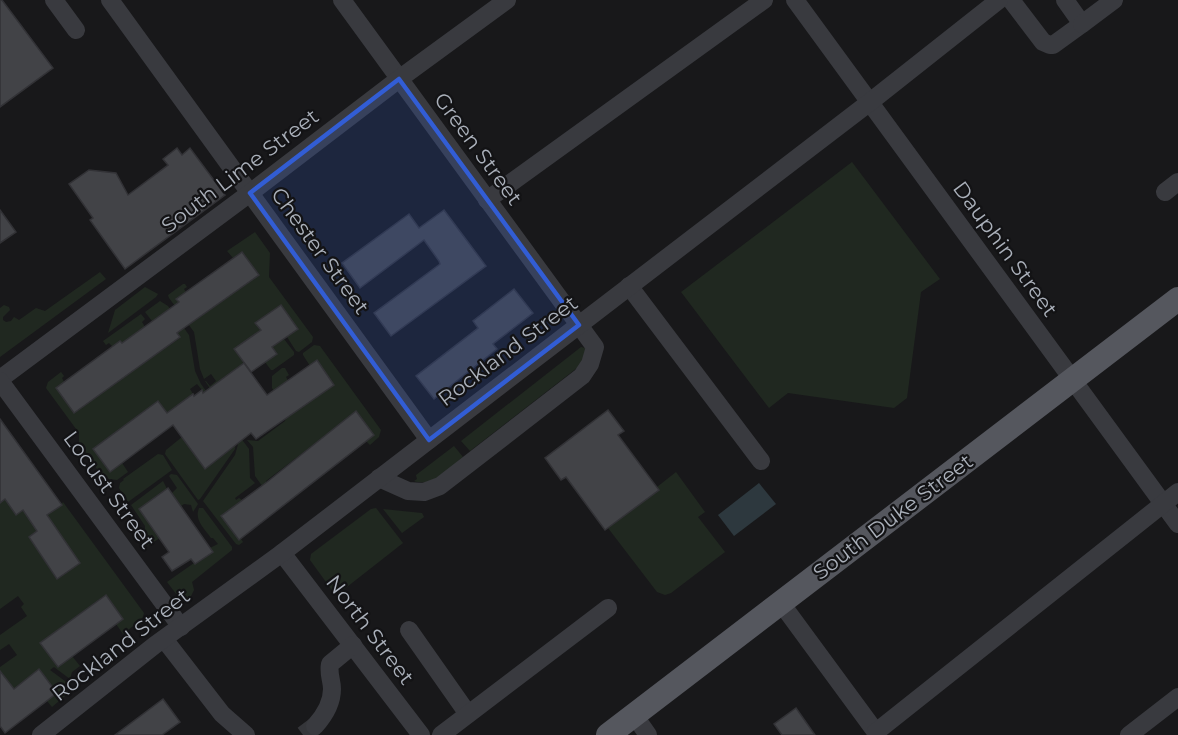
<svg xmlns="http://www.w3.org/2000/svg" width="1178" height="735" font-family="Montserrat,sans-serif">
<rect width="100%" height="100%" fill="#18181a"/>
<g fill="#202820">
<polygon points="852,162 940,279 921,292 907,398 894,408 788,393 769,408 681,292"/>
<polygon points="255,232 270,253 269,277 313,337 312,342 299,352 296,351 287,337 298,329 281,305 256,323 261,330 235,349 244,363 216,384 229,417 205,381 206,381 210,386 216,381 211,374 204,379 200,369 194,332 169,298 168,295 183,284 185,284 187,287 184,289 186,292 177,299 193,322 258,275 242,252 233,258 227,251"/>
<polygon points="100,272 106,279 0,357 0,308 4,305 9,307 10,310 3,317 3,320 6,322 11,321 14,317 19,320 36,308 45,311"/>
<polygon points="145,287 158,294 156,297 108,333 115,310"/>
<polygon points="160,301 168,306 189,335 195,371 201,384 224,416 197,384 190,389 193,394 167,413 158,401 94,449 110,472 122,463 128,472 117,480 109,479 102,476 79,444 79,433 46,388 48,382 61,372 64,376 62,378 64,382 56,388 74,413 138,367 121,342 113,347 109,343 106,345 103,341 141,314 145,319 142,322 145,327 136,333 154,356 180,338 163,314 152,321 145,312"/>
<polygon points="284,339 294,352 294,355 273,370 271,370 265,362 277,354 272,347"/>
<polygon points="314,345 320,346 381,430 379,437 370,445 366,441 374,435 356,412 266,481 270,486 265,490 255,476 253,447 247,440 258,441 285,421 288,412 272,388 272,376 282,368 285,368 289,375 286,377 288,381 279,388 295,412 334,385 310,366 303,355 303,353"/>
<polygon points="581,347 585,348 586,361 470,451 461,441"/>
<polygon points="237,434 235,449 200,499 198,500 165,454 166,450 182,437 184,440 186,438"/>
<polygon points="240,437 249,449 250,478 255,483 235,498 236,500 239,498 242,500 222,516 239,540 241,539 243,542 239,545 236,544 203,501 235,455"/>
<path d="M454,446l9,11c-14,11 -31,31 -49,24l3,-2 -1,-4z"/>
<polygon points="158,454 163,455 172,470 128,502 119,488 120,483 124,480 123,479"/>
<polygon points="676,472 705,512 698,517 725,552 671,593 665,595 657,592 608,528 658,490 657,487"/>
<polygon points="171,474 177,475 198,504 193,512 191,505 184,504 181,506 172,493 177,488 169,476"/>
<polygon points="163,481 167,489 139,509 157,536 163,536 149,545 145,546 145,526 131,505"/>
<polygon points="16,491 23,510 30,520 61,505 63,502 144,613 142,619 123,634 116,624 123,619 105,595 41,643 58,667 72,656 80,666 72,672 70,679 54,667 50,670 69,684 65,696 52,707 47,701 57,693 39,670 0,699 6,679 0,671 0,667 17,655 9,644 0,650 0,635 27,616 21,607 24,604 18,596 0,609 0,503"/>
<path d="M199,508h4l29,39v3l-40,32 2,8 -5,10 -6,3 -16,-21 27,-19 2,1 17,-12 -3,-4 8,-4 -5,-6h-2c-6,-9 -17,-18 -12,-30z"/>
<polygon points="376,508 403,543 338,594 334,593 310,560 311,554 371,509"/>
<polygon points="383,509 422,513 424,517 402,533"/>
</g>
<polygon fill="#2d383e" points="759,483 776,504 734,536 718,515"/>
<g fill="#424347" stroke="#323236" stroke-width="1.5">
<polygon points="0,0 2,0 53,68 0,107"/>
<polygon points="177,148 182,155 190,148 225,195 125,269 90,220 93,218 69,184 89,170 116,173 128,195 168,165 163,159"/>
<polygon points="0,210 16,232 0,243"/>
<polygon points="444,210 486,266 391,336 374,313 440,264 439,261 424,240 360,288 342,263 409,214 419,228"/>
<polygon points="242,252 259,275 177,333 180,337 74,413 56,388 120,341 122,343 179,302 176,299"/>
<polygon points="514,289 533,313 493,344 497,349 434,399 416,376 478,328 473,321"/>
<polygon points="281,305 298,329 272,347 277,354 251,372 234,349 261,330 255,323"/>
<polygon points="317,360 334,385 256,439 251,433 205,469 173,425 110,472 93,449 158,401 167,413 193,394 194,396 202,390 203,393 244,363 267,395"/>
<polygon points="608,410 624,431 618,435 659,490 605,530 566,477 561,480 545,458"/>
<polygon points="356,411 374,435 239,540 221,516 267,482"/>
<polygon points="0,419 62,505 47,515 80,563 57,579 29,537 37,531 23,510 16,515 5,499 0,503"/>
<polygon points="168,488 213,552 195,564 191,559 172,571 162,557 169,552 139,509"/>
<polygon points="106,595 123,619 58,667 40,643"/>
<polygon points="39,669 57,693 5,733 0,726 0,671 14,689"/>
<polygon points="163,699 180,722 162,735 115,735"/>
<polygon points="796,708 815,735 782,735 774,724"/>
</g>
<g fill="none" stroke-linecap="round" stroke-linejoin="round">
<polyline stroke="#35363a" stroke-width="18" stroke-dasharray="18 9" stroke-linecap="butt" points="303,735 315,726"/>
<g stroke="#393a3f" stroke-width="18">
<polyline points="54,0 76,30"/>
<polyline points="110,0 429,440"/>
<polyline points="342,0 595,347 590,364 582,376 440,486 424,492 408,491 379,478"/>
<polyline points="795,0 1178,524"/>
<polyline points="1011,0 1043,42 1050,45 1053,45 1082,24 1065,0"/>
<polyline points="1082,24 1114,0"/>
<polyline points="1165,192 1178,182"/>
<polyline points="487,200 764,0"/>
<polyline points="629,286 761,461"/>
<polyline points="0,379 250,193 399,79 507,0"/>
<polyline points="0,381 181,627"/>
<polyline points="282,553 421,735"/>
<polyline points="781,603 878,735"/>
<polyline points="409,630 468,714"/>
<polyline points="164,639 222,714 246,735"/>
<polyline points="634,715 648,735"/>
<path d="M315,726c9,-10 17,-23 17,-37 0,-9 -4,-15 -2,-25l23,-19"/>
<polyline points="876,732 1178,492"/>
<polyline points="41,735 155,645 282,553 579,325 870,102 999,0"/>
<polyline points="441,735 608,608"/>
<polyline points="1129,735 1178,697"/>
</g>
<polyline stroke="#55575e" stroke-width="24" points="608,735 1178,299"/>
</g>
<path fill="#325dd4" fill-opacity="0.2" stroke="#325dd4" stroke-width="4.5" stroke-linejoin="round" d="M399,79l180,246 -150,115 -179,-247z"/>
<g text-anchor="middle" stroke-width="4.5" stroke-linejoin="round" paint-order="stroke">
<g font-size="21" fill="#aab0ba" stroke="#131315">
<text transform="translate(478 149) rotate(54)" y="7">Green Street</text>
<text transform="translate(240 171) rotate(-37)" y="7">South Lime Street</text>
<text transform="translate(1005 249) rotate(54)" y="7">Dauphin Street</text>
<text transform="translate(320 251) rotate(54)" y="7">Chester Street</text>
<text transform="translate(508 351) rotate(-37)" y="7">Rockland Street</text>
<text transform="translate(109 490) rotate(54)" y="7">Locust Street</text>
<text transform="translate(893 517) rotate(-37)" y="7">South Duke Street</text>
<text transform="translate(370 630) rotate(53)" y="7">North Street</text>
<text transform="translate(121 645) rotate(-38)" y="7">Rockland Street</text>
</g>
</g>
</svg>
